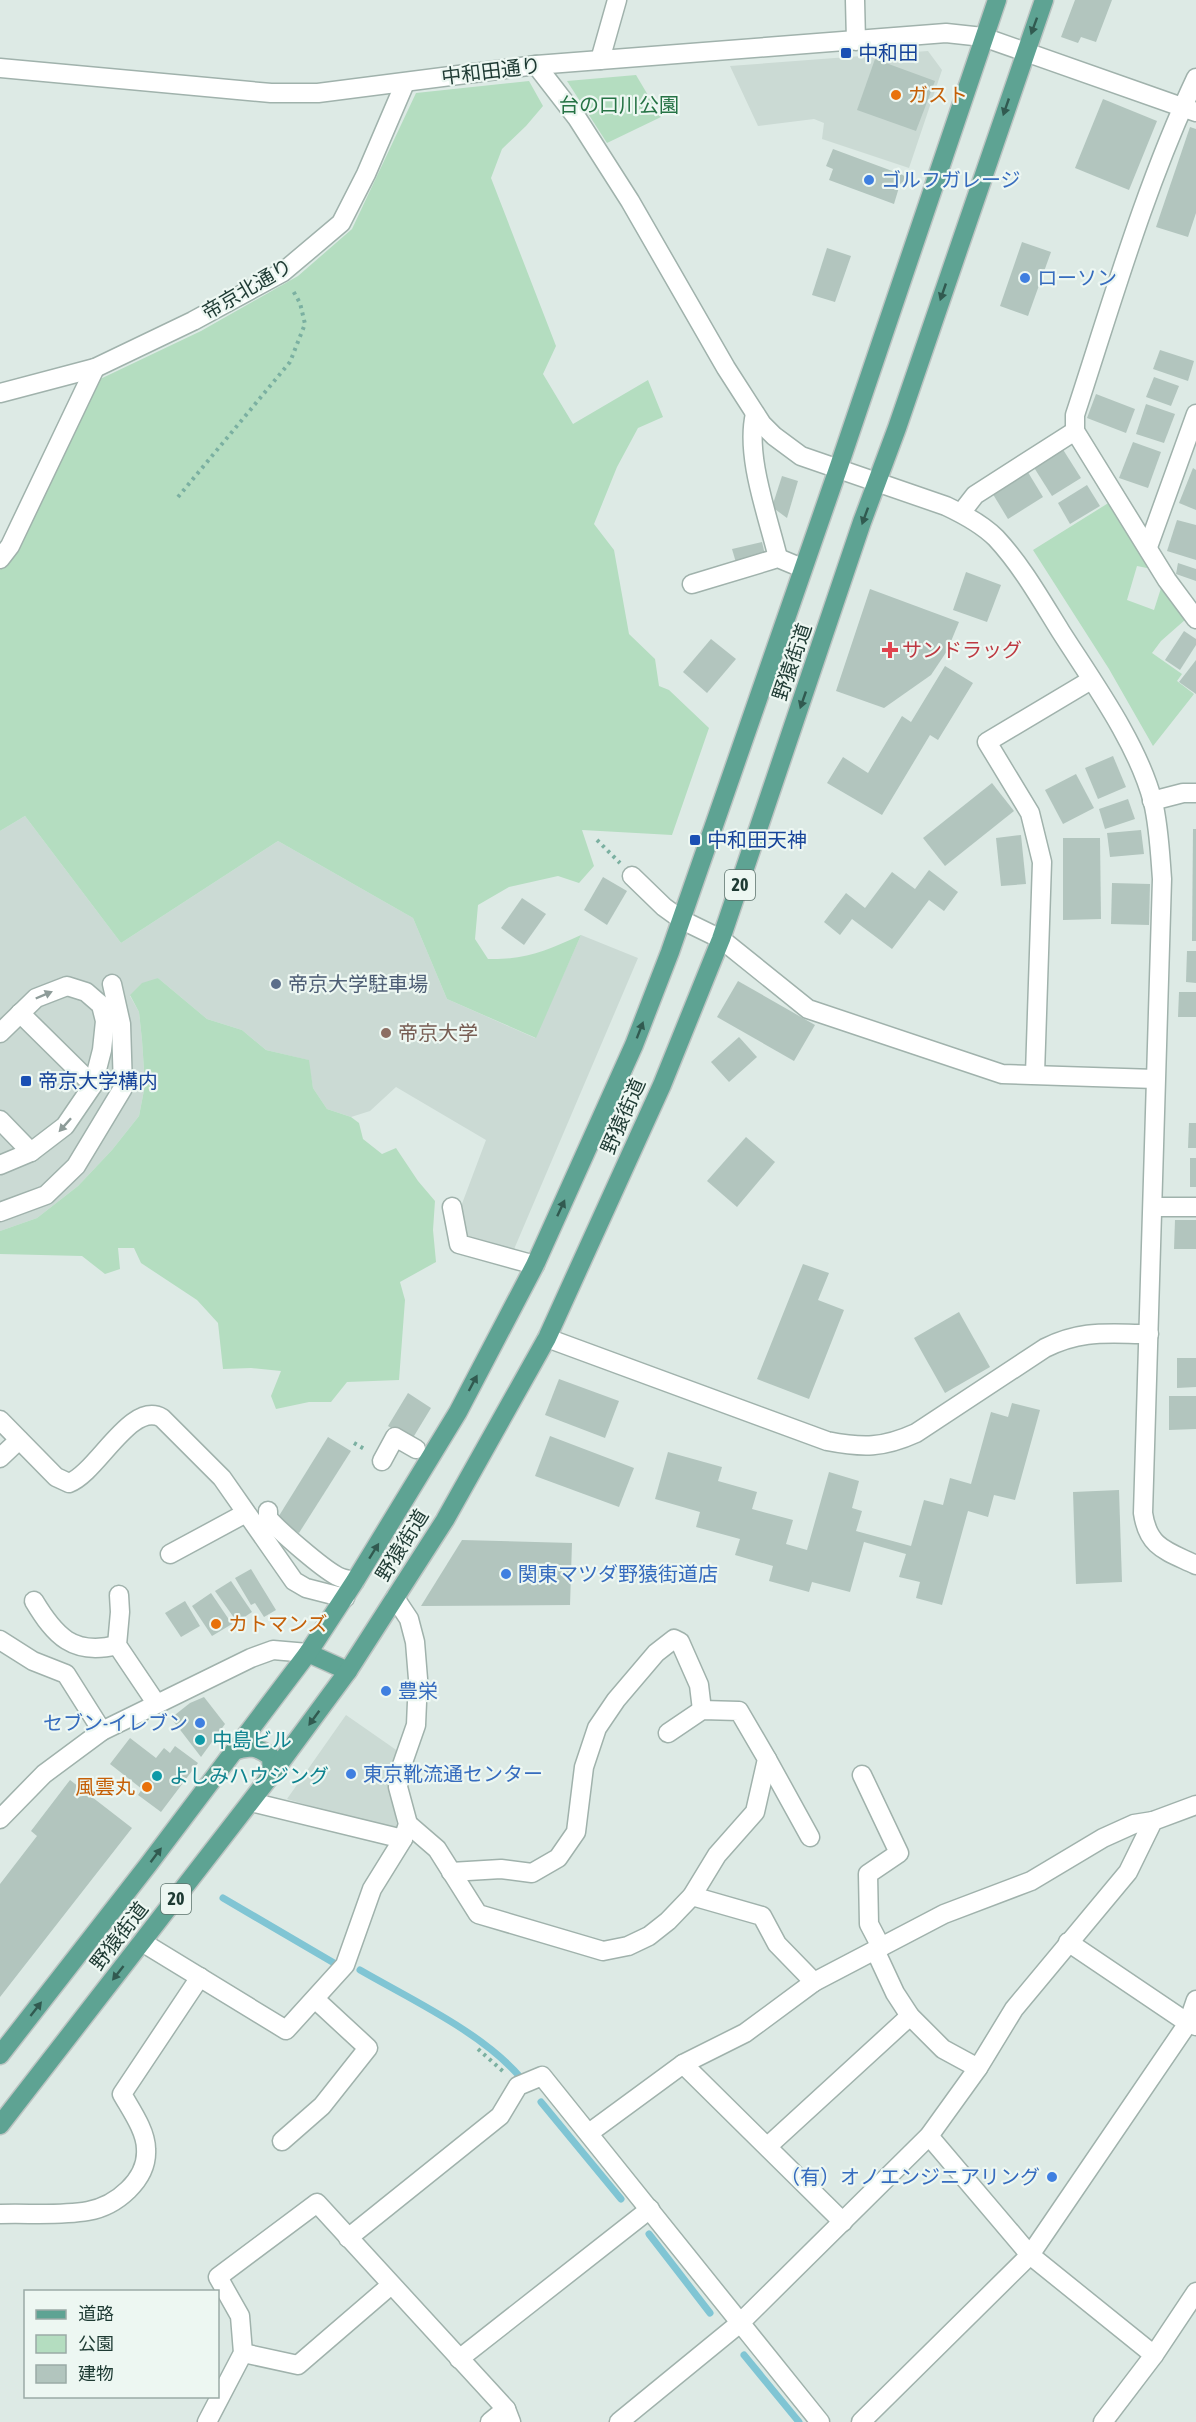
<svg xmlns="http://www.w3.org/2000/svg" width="1196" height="2422" font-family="'Asap Condensed','Noto Sans JP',sans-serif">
<rect width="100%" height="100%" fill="#ddeae5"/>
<g fill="#cbdad4">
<polygon points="928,51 942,70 909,168 822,139 824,123 814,119 758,126 730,66"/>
<polygon points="25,816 121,943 278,841 413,918 447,999 535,1038 581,935 638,958 512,1254 464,1237 460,1209 486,1140 396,1087 370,1111 351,1117 327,1109 313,1088 308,1060 266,1050 242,1030 207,1019 158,978 130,996 139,1012 142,1040 145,1085 139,1116 112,1150 78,1186 37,1218 0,1231 0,831"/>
<polygon points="346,1715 402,1754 392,1794 398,1832 287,1799"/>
</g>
<g fill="#b4ddc0">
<polygon points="636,75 661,117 607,143 567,81"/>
<path d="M529,81l14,25 -17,20 -24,23 -11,29 65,168 -13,28 30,50 75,-44 15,37 -25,11 -21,39 -23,57 20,26 15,84 26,25 4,27 10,4 40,38 -37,107 -90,-5 12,36 -15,17 -21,-7 -49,11 -31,18 -3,34 13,20c39,1 59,-9 93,-24l-45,103 -89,-39 -34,-81 -135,-77 -157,102 -96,-127 -25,15v-261l15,-22 81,-167 105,-50 97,-55 54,-47 64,-136z"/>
<polygon points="1110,502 1152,569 1137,566 1127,600 1154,610 1162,585 1186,619 1161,641 1152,653 1182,674 1177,681 1194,694 1153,746 1109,669 1033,550"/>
<polygon points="158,978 207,1019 242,1030 266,1050 309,1060 313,1088 327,1109 351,1117 359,1123 363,1139 382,1154 396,1148 418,1181 435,1201 433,1230 436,1262 400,1282 405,1300 399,1380 347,1382 331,1402 309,1402 276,1409 271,1396 281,1371 251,1368 223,1369 218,1323 197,1300 141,1263 134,1248 118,1248 120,1269 105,1274 82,1256 0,1254 0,1231 37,1218 78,1186 112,1150 139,1116 145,1085 142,1040 139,1012 130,995 142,983"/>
</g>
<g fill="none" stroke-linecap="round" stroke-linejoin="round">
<g stroke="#80c5d4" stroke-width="7">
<polyline points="223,1898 334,1963"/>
<path d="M360,1970c52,30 123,63 161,108"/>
<polyline points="541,2102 621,2199"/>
<polyline points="649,2234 710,2313"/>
<polyline points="744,2355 799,2422"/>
</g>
</g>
<g fill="#b2c5be">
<polygon points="1075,0 1112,0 1096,42 1081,37 1078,43 1061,37"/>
<polygon points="875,59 935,81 916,131 857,110"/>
<polygon points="1103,99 1157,121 1129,190 1075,168"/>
<polygon points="1190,127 1196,129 1196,213 1188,237 1156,227"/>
<polygon points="833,149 903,175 907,179 900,184 894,204 829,180 833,169 826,166"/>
<polygon points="1022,242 1051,252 1028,316 1000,306"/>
<polygon points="827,248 851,256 835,302 812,295"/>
<polygon points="1160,350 1194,361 1188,381 1153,369"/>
<polygon points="1154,377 1179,386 1171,406 1146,397"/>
<polygon points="1096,394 1135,409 1126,433 1087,418"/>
<polygon points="1146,404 1175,414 1164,443 1136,434"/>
<polygon points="1133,442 1161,452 1148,488 1119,478"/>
<polygon points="1062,448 1081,478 1052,496 1033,466"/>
<polygon points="1193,468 1196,470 1196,510 1179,503"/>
<polygon points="1026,469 1043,497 1008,519 991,491"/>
<polygon points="782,476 798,481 787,518 772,507"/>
<polygon points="1087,485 1100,506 1070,524 1058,503"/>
<polygon points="1177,520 1196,525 1196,560 1167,551"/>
<polygon points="762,542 766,559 737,566 732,549"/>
<polygon points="1178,563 1196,569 1196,581 1176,574"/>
<polygon points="966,572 1001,585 987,622 953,610"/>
<polygon points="870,589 959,622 947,651 931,675 884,708 836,691"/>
<polygon points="1184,631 1196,639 1196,645 1180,670 1165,660"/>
<polygon points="711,639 736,659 707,693 683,672"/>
<polygon points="1196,660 1196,694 1179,682"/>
<polygon points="945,666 973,683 938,740 930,735 882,815 827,783 843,757 868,773 902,716 911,722"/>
<polygon points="1113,756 1126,787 1098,799 1085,768"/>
<polygon points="1076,774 1094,808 1063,824 1045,790"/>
<polygon points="992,783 1014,811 945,866 923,838"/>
<polygon points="1128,799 1135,819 1105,829 1099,809"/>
<polygon points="1193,829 1196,829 1196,941 1192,941"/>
<polygon points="1141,830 1144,854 1110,857 1107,833"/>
<polygon points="1021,835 1026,884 1001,886 996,838"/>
<polygon points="1063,838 1100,838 1101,919 1063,920"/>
<polygon points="929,870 958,892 944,911 929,900 892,949 852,919 840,935 824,922 846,893 865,908 892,872 915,889"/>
<polygon points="603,877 627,891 607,925 584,910"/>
<polygon points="1112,883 1150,884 1149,925 1111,924"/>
<polygon points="522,898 546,914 524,945 501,928"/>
<polygon points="1187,951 1196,951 1196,983 1186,982"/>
<polygon points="738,981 815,1025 794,1061 717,1017"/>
<polygon points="1179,992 1196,992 1196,1017 1178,1017"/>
<polygon points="739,1037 757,1057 729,1082 711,1062"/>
<polygon points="1189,1123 1196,1123 1196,1148 1188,1148"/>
<polygon points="746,1137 775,1162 737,1207 707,1181"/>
<rect x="1190" y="1158" width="6" height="29"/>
<polygon points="1175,1220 1196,1220 1196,1249 1174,1249"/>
<polygon points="803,1264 829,1273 818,1300 844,1310 809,1399 757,1379"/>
<polygon points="959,1312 990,1367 945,1393 914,1338"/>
<polygon points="1177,1358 1196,1358 1196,1387 1177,1388"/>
<polygon points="559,1379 619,1401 605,1438 545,1415"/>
<polygon points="408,1393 431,1408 411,1441 388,1426"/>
<polygon points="1169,1396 1196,1396 1196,1429 1169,1430"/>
<polygon points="1012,1403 1040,1410 1015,1500 994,1495 988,1517 968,1511 942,1605 916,1598 920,1582 899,1577 906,1554 864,1542 850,1592 812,1582 809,1592 769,1581 773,1566 735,1555 740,1539 696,1527 700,1512 655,1499 668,1452 722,1467 718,1481 757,1492 752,1509 793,1520 786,1544 807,1550 829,1472 859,1481 852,1508 862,1511 856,1531 911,1546 924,1500 943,1505 950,1478 971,1484 991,1412 1008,1417"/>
<polygon points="550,1436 634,1468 619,1507 535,1476"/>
<polygon points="328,1437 351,1451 299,1533 277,1519"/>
<polygon points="1119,1490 1122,1582 1076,1584 1073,1492"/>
<polygon points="462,1540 572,1543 570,1605 421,1606"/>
<polygon points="251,1569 276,1610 264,1617 255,1603 251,1605 235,1578"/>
<polygon points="231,1581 252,1612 237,1622 215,1591"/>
<polygon points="211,1593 232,1624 212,1636 192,1606"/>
<polygon points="185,1601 200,1626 181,1637 165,1613"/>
<polygon points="204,1697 225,1724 201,1757 171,1718 190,1703"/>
<polygon points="130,1738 156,1758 164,1748 170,1753 175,1746 198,1763 161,1812 138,1795 142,1789 110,1764"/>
<polygon points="70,1780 132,1828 0,1997 0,1884 37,1836 31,1831"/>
</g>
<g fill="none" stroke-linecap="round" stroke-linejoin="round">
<g stroke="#a0b2ac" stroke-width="21">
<g id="minor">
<polyline points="855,0 856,41"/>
<polyline points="600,60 617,0"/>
<path d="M536,65l41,53 53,83 96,167 36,56 12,12 27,20 145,50c17,8 37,19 50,32 26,28 45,62 65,94 32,50 77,112 92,170 6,25 7,51 9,77l-19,634c5,35 24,38 53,52"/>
<polyline points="0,68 271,93 318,93 536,65 946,33 983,37 1196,112"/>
<path d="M1196,78c-51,108 -84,224 -121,337v16l92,149 29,39"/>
<polyline points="0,393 95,368 193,321 283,272 341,223 366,174 405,83"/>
<path d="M755,414c-10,42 13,102 23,144"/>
<polyline points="961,513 975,495 1075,431"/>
<polyline points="1148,547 1196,414"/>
<polyline points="0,559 10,546 95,368"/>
<polyline points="692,584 778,558 802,568"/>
<polyline points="1152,801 1183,793 1196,793"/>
<polyline points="632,876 664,907 682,920 721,939 808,1009 1002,1074 1155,1079"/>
<polyline points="20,1013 93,1085"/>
<polyline points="0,1033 36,998 67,986 86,992 101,1005 105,1021 102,1050 93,1085 65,1126 31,1152 0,1165"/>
<polyline points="1035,1074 1042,862 1030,813 987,742 1091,680"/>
<polyline points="0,1120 31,1152"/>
<polyline points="452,1207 459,1244 535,1265"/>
<polyline points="1154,1207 1196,1207"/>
<polyline points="0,1212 46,1195 76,1166 123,1088 121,1024 112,984"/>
<path d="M547,1338l280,103c36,7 56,7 89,-8l129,-85c38,-19 64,-14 104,-14"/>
<path d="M0,1420l56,57 13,6c28,-10 62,-83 93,-65l60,60 72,103 12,7 39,10"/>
<polyline points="0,1458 19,1440"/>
<polyline points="382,1461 395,1437 416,1449"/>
<path d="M268,1511v7c11,13 54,50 69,58 5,3 13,4 18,5"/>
<polyline points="170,1554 246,1513"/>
<polyline points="119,1595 120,1612 117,1645 156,1703"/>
<path d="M34,1601c21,35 39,55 83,44"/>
<polyline points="0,1640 33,1661 66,1674 102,1731"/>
<polyline points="767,1759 810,1837"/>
<polyline points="862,1775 899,1853 868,1874 869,1924 881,1947"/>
<polyline points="251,1802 403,1839"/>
<polyline points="0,1819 44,1774 102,1731 251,1658 273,1650 308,1653"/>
<polyline points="408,1824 437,1849 478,1914 603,1951 628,1946 649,1936 668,1921 692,1896 717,1855 755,1812 767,1759 739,1711 702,1710 668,1733"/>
<polyline points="451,1872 501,1869 532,1873 558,1858 576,1832 584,1767 597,1728 616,1700 656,1653 674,1639 680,1642 699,1685 702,1710"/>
<polyline points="692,1896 762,1916 777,1944 814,1982"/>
<polyline points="142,1942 286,2030 345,1965 372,1889 403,1839 408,1824 398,1787 401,1768 416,1725 418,1679 415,1642 409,1619 395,1598"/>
<polyline points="1068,1942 1188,2023 1196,2026"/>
<polyline points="875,1950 895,1993 910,2016 943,2049 978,2068"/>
<polyline points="683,2064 843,2222"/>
<polyline points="589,2133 683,2064 745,2033 814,1982 944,1914 1031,1881 1103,1838 1134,1824 1153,1821"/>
<polyline points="929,2136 1030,2255 1154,2355"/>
<polyline points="282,2141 322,2106 368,2048 315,1999"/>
<polyline points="768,2146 910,2016"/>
<path d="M0,2214c29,-1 60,2 88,-3 28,-5 60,-31 58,-62 0,-18 -15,-39 -24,-55l78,-117"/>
<polyline points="348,2238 500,2116 518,2086 542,2076 820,2422"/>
<polyline points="243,2353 298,2365 391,2285"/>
<polyline points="459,2359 650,2209"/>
<polyline points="207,2422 243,2353 240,2316 218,2277 317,2203 506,2409 511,2422"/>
<polyline points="490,2422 506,2409"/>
<polyline points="619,2422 740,2323 929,2136 978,2068 1014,2009 1128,1872 1153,1821 1196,1805"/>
<polyline points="861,2422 1030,2255 1188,2023 1196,2000"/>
<polyline points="1103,2422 1154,2355 1196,2292"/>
</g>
</g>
<g stroke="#bcc4c2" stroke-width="21">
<g id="major">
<polyline points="308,1653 348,1671"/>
<path d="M234,1751c15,-6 25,-4 37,6l1,17"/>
<polyline points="0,2055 148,1865 308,1653 355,1581 458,1412 535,1265 634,1045 670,952 838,469 997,0"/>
<polyline points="0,2125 272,1774 348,1671 445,1520 547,1338 662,1085 721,939 862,522 897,428 1044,0"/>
</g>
</g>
<g stroke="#7bb0a1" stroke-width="4" stroke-dasharray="3 4.5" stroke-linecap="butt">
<polyline points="178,497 290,362 305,324 300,303 292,289"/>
<polyline points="597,840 620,863"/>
<polyline points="354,1443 366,1450"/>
<polyline points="478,2049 506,2074"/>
</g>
<use href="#minor" stroke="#fff" stroke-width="18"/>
<use href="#major" stroke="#5ea393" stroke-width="18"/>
</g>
<defs><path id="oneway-solid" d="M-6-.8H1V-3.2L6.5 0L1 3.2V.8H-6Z" transform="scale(1.5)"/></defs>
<g fill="#315a50">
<use href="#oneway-solid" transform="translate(1034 26) rotate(110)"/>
<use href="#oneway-solid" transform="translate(1006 107) rotate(109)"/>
<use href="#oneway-solid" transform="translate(943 292) rotate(109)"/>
<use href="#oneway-solid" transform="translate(865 516) rotate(110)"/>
<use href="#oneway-solid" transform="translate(803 700) rotate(109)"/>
<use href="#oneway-solid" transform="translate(640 1030) rotate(-69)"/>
<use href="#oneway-solid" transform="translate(561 1208) rotate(-65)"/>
<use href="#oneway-solid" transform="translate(473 1383) rotate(-62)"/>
<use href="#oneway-solid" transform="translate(374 1551) rotate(-58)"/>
<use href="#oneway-solid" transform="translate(314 1718) rotate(126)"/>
<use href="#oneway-solid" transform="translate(156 1855) rotate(-53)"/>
<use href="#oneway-solid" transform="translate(118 1973) rotate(128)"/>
<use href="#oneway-solid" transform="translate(36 2009) rotate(-52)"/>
</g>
<g fill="#8e9c99">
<use href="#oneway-solid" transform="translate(44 995) rotate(-23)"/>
<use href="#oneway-solid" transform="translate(65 1125) rotate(132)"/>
</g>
<g fill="#1a4fb4" stroke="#edf7f2" stroke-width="2">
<rect x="840" y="47" width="12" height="12" rx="3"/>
<rect x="689" y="834" width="12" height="12" rx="3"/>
<rect x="20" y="1075" width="12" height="12" rx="3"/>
</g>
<g fill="#e8710a" stroke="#edf7f2" stroke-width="2">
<circle cx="896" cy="95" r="6"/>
<circle cx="216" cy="1624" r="6"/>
<circle cx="147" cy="1787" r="6"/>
</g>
<g fill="#3f7fe0" stroke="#edf7f2" stroke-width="2">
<circle cx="869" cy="180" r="6"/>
<circle cx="1025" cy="278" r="6"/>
<circle cx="506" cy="1574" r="6"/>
<circle cx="386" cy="1691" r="6"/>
<circle cx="200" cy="1723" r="6"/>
<circle cx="351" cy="1774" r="6"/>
<circle cx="1052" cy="2177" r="6"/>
</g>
<path fill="#e0444e" stroke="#edf7f2" stroke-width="2" d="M887 641h6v6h6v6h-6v6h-6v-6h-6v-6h6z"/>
<circle fill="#5c6f8a" stroke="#edf7f2" stroke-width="2" cx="276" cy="984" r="6"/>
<circle fill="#8d6e63" stroke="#edf7f2" stroke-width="2" cx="386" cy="1033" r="6"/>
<g fill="#0f9aa8" stroke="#edf7f2" stroke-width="2">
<circle cx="200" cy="1740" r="6"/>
<circle cx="157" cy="1776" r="6"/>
</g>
<g text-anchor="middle" stroke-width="4.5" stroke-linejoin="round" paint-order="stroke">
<g fill="#edf7f2" stroke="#5c736c" stroke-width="1.5">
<rect x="725" y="870" width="30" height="30" rx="4.5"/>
<rect x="161" y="1884" width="30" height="30" rx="4.5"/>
</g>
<g font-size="18" font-weight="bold" fill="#1e3a33">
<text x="740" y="891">20</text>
<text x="176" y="1905">20</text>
</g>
<g font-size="20" fill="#164399" stroke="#edf7f2" text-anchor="start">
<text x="858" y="60">中和田</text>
<text x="707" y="847">中和田天神</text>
<text x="38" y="1088">帝京大学構内</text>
</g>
<g font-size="20" fill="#1e3a33" stroke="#edf7f2">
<text transform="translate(491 71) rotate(-7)" y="7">中和田通り</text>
<text transform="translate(247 289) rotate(-30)" y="7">帝京北通り</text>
<text transform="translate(792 662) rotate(-71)" y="7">野猿街道</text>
<text transform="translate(623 1116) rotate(-66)" y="7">野猿街道</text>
<text transform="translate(402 1545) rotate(-58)" y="7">野猿街道</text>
<text transform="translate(119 1936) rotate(-52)" y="7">野猿街道</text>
</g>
<g font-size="20" fill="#c56008" stroke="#edf7f2" text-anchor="start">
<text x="908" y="102">ガスト</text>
<text x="228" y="1631">カトマンズ</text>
<text x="135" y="1794" text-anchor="end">風雲丸</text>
</g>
<g font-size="20" fill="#267345" stroke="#edf7f2">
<text x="619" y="112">台の口川公園</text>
</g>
<g font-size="20" fill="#366cbe" stroke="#edf7f2" text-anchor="start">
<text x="881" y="187">ゴルフガレージ</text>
<text x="1037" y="285">ローソン</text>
<text x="518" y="1581">関東マツダ野猿街道店</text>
<text x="398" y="1698">豊栄</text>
<text x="188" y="1730" text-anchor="end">セブン-イレブン</text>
<text x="363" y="1781">東京靴流通センター</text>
<text x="1040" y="2184" text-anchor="end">（有）オノエンジニアリング</text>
</g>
<g font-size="20" fill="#be3a42" stroke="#edf7f2" text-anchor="start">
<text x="902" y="657">サンドラッグ</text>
</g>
<g font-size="20" fill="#4e5e75" stroke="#edf7f2" text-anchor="start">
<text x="288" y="991">帝京大学駐車場</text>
</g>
<g font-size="20" fill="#785e54" stroke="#edf7f2" text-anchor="start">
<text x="398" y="1040">帝京大学</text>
</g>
<g font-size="20" fill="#0d838f" stroke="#edf7f2" text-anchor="start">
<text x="212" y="1747">中島ビル</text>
<text x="169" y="1783">よしみハウジング</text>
</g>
</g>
<rect x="24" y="2290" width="195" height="108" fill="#edf7f2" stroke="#9aaba6" stroke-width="1.5"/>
<rect x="36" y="2310" width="30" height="9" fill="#5ea393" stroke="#9aaba6" stroke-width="1.5"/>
<text x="78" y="2320" font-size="18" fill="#1e3a33">道路</text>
<rect x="36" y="2335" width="30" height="18" fill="#b4ddc0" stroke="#9aaba6" stroke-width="1.5"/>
<text x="78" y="2350" font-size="18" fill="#1e3a33">公園</text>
<rect x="36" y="2365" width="30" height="18" fill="#b2c5be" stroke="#9aaba6" stroke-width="1.5"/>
<text x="78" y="2380" font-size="18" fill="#1e3a33">建物</text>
</svg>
